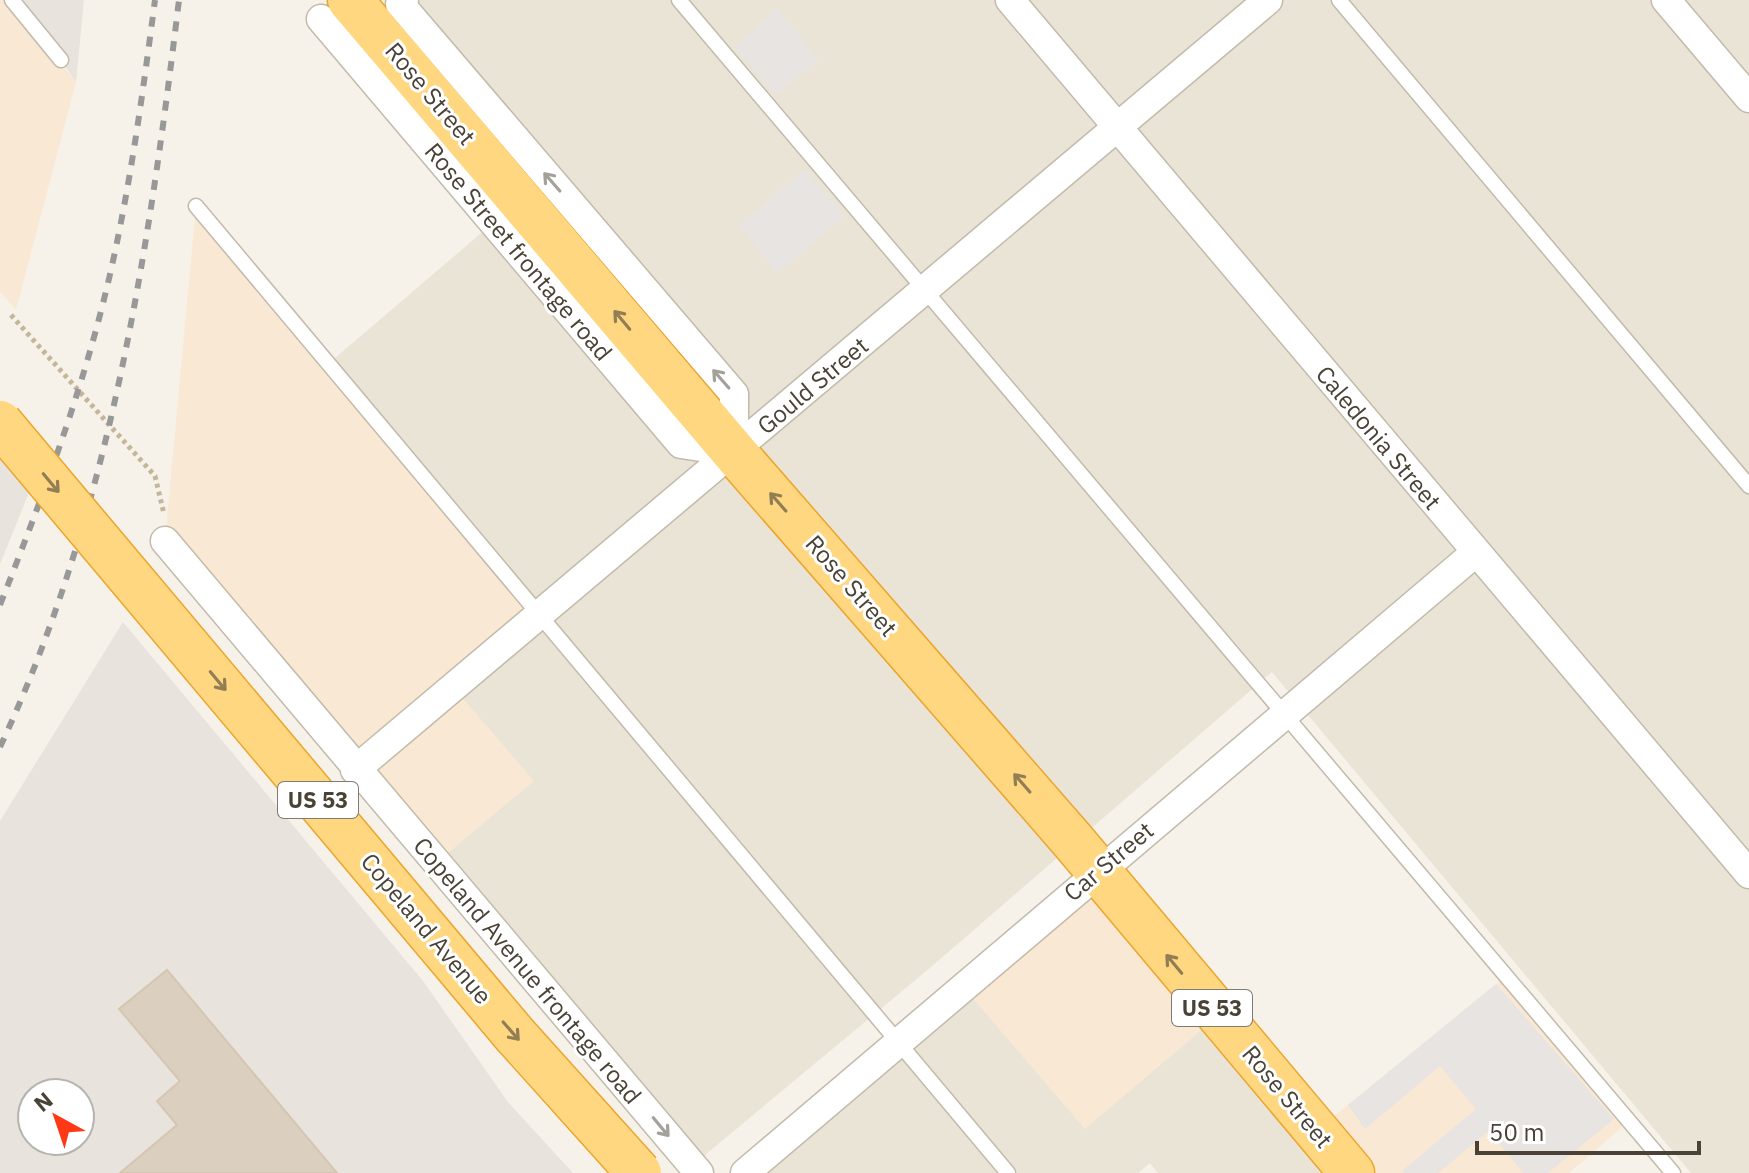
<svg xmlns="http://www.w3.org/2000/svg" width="1749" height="1173" font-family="'IBM Plex Sans',sans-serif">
<rect width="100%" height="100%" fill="#f6f2e9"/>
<g fill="#eae4d6">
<polygon points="396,0 1749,0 1749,1173 1691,1173 1272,672 931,967 693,1165 435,864 453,688 328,364 493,223"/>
<polygon points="963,987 1218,1016 1352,1173 1158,1173 1150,1163 1138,1173 745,1173"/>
</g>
<g fill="#f9e8d3">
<polygon points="0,0 8,0 76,82 16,310 0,291"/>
<polygon points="196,206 541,614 454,688 534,781 435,864 165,541"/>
<polygon points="1097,872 1218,1016 1085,1129 963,987"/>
<polygon points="1506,976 1629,1121 1569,1173 1352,1173 1316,1131"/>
</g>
<g fill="#e8e3dd" fill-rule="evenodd">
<polygon points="16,0 84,0 76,82 61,60"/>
<polygon points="0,423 39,468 0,564"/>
<path d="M123,622l300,359 85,121 65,71h-573v-352zM32,1093h48v48h-48z"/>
</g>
<g fill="#e7e4e1">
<polygon points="777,9 819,59 776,95 734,47"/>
<polygon points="805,169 845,216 777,273 739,225"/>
<polygon points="1496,984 1614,1119 1548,1173 1523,1173 1489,1131 1438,1173 1404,1173 1402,1171 1476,1109 1440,1066 1365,1129 1348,1105"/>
</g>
<polygon fill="#dbd0c0" stroke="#d4c6af" stroke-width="2" points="167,970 337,1173 120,1173 177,1125 157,1101 180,1081 119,1009"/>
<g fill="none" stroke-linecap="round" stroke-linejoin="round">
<g stroke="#c2baaa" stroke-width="17">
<g id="service">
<polyline points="12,0 61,60"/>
<polyline points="679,0 1673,1173"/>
<polyline points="1339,0 1749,486"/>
<polyline points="196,206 1008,1173"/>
</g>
</g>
<g stroke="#c2baaa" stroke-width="31">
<g id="minor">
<polyline points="1010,0 1749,874"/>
<polyline points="1666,0 1749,98"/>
<polyline points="321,19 681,444 734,452 734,394 400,4 404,0"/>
<polyline points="165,541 699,1173"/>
<polyline points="355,770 1268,0"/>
<polyline points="745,1173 1475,553"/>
</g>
</g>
<g stroke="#eba52d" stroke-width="47">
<polyline id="trunk" points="350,0 734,452 1073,841 1352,1173"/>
</g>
<polyline stroke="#c5b69a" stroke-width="5" stroke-dasharray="4 4" stroke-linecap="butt" points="11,315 155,476 164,514"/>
<use href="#service" stroke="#fff" stroke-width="14"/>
<use href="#minor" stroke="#fff" stroke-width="28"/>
<use href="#trunk" stroke="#ffd781" stroke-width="44"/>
<g stroke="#989898" stroke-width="6" stroke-dasharray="10 10" stroke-linecap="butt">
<path d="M0,605c43,-109 85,-220 111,-335 20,-89 32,-179 44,-270"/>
<path d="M0,747c110,-235 148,-491 179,-747"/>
</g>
<g stroke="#eba52d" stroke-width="47" stroke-linecap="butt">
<polyline id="trunk-bridge" points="0,423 515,1035 639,1173"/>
</g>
<use href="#trunk-bridge" stroke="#ffd781" stroke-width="44"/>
</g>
<defs><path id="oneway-shaft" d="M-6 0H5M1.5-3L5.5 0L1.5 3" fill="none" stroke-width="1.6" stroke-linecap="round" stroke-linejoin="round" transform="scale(2)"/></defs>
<g stroke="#a4a09a">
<use href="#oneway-shaft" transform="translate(552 182) rotate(-131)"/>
<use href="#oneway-shaft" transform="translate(721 379) rotate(-131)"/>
<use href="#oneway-shaft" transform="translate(661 1127) rotate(50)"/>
</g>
<g stroke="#927e54">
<use href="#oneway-shaft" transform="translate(622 320) rotate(-130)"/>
<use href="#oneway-shaft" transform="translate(51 483) rotate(50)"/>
<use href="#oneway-shaft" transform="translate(778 502) rotate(-131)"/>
<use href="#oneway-shaft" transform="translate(218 681) rotate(50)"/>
<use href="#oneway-shaft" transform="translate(1022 783) rotate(-131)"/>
<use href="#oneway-shaft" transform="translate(1174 964) rotate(-130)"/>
<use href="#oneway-shaft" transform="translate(511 1031) rotate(49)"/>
</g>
<g text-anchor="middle" stroke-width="6" stroke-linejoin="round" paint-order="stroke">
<g fill="#fff" stroke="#807b72" stroke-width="2">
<rect x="278" y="782" width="80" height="36" rx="6"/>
<rect x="1172" y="990" width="80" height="36" rx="6"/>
</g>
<g font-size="22" font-weight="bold" fill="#4a4236">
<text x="318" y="808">US 53</text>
<text x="1212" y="1016">US 53</text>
</g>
<g font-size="24" fill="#4a4236" stroke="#fff">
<text transform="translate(430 94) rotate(50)" y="8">Rose Street</text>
<text transform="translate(518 252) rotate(50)" y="8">Rose Street frontage road</text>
<text transform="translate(813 386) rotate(-40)" y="8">Gould Street</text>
<text transform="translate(1378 438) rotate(50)" y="8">Caledonia Street</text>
<text transform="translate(851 586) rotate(49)" y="8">Rose Street</text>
<text transform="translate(1109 862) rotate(-40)" y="8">Car Street</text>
<text transform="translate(426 929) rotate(50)" y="8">Copeland Avenue</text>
<text transform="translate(527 971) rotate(50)" y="8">Copeland Avenue frontage road</text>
<text transform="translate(1287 1097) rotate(50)" y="8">Rose Street</text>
</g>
</g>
<g transform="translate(56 1117) rotate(320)"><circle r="38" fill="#ffffff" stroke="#b7b3af" stroke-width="2"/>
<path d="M0-6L14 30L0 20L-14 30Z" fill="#ff3816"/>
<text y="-12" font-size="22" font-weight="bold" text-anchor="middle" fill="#4a4236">N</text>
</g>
<path d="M1477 1141v12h222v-12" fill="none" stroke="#4a4236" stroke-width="4"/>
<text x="1489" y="1141" font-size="24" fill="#4a4236" stroke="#ffffff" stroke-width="6" paint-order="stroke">50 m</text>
</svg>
